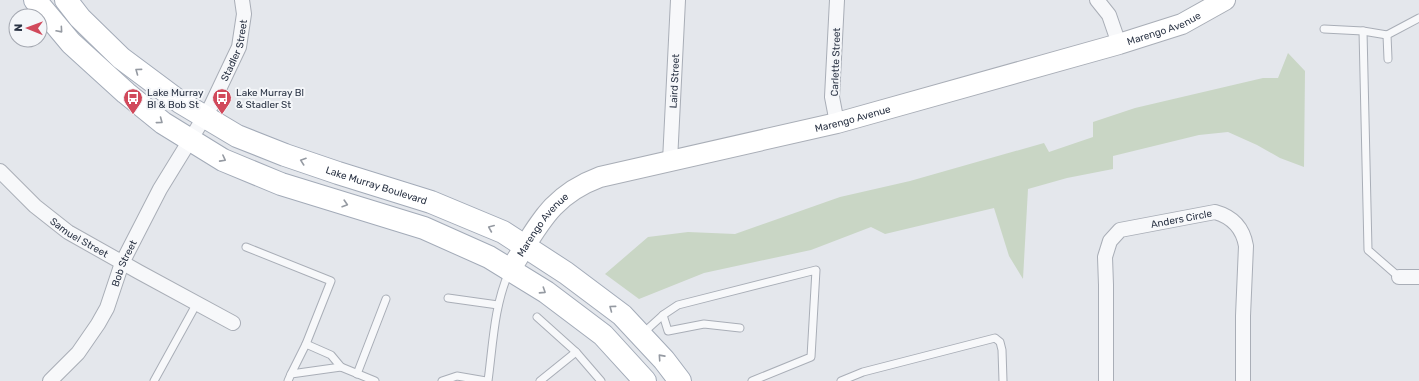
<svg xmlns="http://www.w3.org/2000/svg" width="1419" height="381" font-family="Rubik,sans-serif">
<rect width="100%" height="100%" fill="#e4e7ec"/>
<polygon fill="#c9d6c5" points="1288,53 1305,71 1304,167 1280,158 1257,145 1228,132 1199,135 1113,156 1113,169 1067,178 1028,189 1023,279 1009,256 994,208 885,234 871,227 811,250 704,273 639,299 605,274 648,237 688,232 735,234 840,197 910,181 1044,143 1049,152 1093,137 1093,122 1135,108 1263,78 1278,78"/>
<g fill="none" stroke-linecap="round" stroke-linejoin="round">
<g stroke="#a9aeb7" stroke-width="9">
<g id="lane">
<polyline points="1324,29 1363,31 1387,35"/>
<polyline points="1363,31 1368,250 1399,277"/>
<polyline points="1388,59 1387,35 1419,18"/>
<polyline points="246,247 331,281 306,344"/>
<polyline points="448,298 498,305"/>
<polyline points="663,315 668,331 704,324 740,328"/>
<polyline points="537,317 576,352 601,381"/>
<polyline points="642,334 663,315 678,305 816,270 811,357 752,381"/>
<polyline points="291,374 306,344 331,355 341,367"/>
<polyline points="357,374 386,299"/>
<polyline points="154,381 197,303"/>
<polyline points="288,381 291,374 341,367 375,381"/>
<polyline points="442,381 457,376 486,381"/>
<path d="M488,381c5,-37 6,-75 21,-109"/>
<polyline points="540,381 576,352"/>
<polyline points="841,381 863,372 995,338 1000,342 1002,350 1003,381"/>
</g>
</g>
<g stroke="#a9aeb7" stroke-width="16">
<g id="street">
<polyline points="837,0 832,97 837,123"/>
<polyline points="1097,0 1109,15 1119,44"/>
<path id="s1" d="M670,161l8,-161"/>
<path id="s2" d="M0,171l35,35 33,26 71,40 94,51"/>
<polyline points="1399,277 1419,277"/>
<path id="s3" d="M50,381l28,-28 20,-29 9,-16 15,-45 38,-74 51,-83 28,-59 5,-33 -2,-14"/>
<path id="s4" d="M1106,381v-96l-1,-28 5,-16 10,-11 95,-18c18,5 28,16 31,34l-3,70v65"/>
</g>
</g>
<g stroke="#a9aeb7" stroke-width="22">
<g id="secondary">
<path id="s5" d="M510,270c28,-43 39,-74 90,-93l237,-54 282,-79 63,-20 43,-24"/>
</g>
</g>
<g stroke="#a3abb8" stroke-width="24">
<g id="primary">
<polyline points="35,0 71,43 126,93 163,123 223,160 281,184 424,228 489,257 546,292 603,335 645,381"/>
<path id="s6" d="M66,0l14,18 41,40 59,44 57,34 48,19 53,18 93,29 72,30 63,41 56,42 42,45 16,21"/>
</g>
</g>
<use href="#lane" stroke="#f7f8fa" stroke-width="7"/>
<use href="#street" stroke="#f7f8fa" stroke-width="14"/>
<use href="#secondary" stroke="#fff" stroke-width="20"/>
<use href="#primary" stroke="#fff" stroke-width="22"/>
</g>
<defs><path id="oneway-chevron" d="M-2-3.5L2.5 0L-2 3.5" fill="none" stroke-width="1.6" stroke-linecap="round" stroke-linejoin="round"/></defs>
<g stroke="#959aa2">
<use href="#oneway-chevron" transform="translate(60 30) rotate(49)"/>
<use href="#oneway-chevron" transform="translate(138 71) rotate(-144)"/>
<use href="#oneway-chevron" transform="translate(160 121) rotate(37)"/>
<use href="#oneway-chevron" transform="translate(223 159) rotate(28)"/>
<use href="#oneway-chevron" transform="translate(303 161) rotate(-161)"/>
<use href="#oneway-chevron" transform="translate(345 204) rotate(17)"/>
<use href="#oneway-chevron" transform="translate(491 228) rotate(-157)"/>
<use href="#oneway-chevron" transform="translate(543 291) rotate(33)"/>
<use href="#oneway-chevron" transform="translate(612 308) rotate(-143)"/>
<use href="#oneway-chevron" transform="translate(661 357) rotate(-132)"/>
</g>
<defs>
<g id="bus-pin" transform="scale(1)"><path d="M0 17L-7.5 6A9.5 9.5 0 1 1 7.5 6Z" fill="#d1495b" stroke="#f4f6f9"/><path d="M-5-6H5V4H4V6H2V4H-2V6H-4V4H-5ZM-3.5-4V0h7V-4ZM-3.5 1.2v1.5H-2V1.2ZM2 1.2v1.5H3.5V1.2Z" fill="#fff"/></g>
</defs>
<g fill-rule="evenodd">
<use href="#bus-pin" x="133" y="98"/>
<use href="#bus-pin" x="222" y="98"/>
</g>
<g text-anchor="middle" stroke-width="4" stroke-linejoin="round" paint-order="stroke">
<g font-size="10" fill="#2b3445" stroke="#f4f6f9">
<text dy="4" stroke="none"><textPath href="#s5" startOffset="716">Marengo Avenue</textPath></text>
<text dy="4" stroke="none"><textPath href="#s3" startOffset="382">Stadler Street</textPath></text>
<text transform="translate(835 62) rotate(-88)" y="4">Carlette Street</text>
<text dy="4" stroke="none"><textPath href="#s1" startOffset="80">Laird Street</textPath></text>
<text dy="4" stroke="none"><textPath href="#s5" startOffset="392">Marengo Avenue</textPath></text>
<text dy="4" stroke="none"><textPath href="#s6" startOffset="368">Lake Murray Boulevard</textPath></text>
<text dy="4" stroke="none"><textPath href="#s4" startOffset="218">Anders Circle</textPath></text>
<text dy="4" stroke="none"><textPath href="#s5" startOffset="56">Marengo Avenue</textPath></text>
<text dy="4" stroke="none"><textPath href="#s2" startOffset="104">Samuel Street</textPath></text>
<text dy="4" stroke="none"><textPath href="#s3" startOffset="141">Bob Street</textPath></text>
</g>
<g font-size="10" fill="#2b3445" stroke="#f4f6f9" text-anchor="start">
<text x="147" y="96">Lake Murray<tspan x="147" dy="12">Bl &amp; Bob St</tspan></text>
<text x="236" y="96">Lake Murray Bl<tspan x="236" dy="12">&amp; Stadler St</tspan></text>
</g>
</g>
<g transform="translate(28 28) rotate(271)"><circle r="19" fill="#f4f6f9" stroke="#a4a8b1"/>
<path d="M0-3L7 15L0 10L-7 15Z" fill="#d1495b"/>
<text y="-6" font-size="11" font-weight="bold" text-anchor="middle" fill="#2b3445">N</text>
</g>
</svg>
